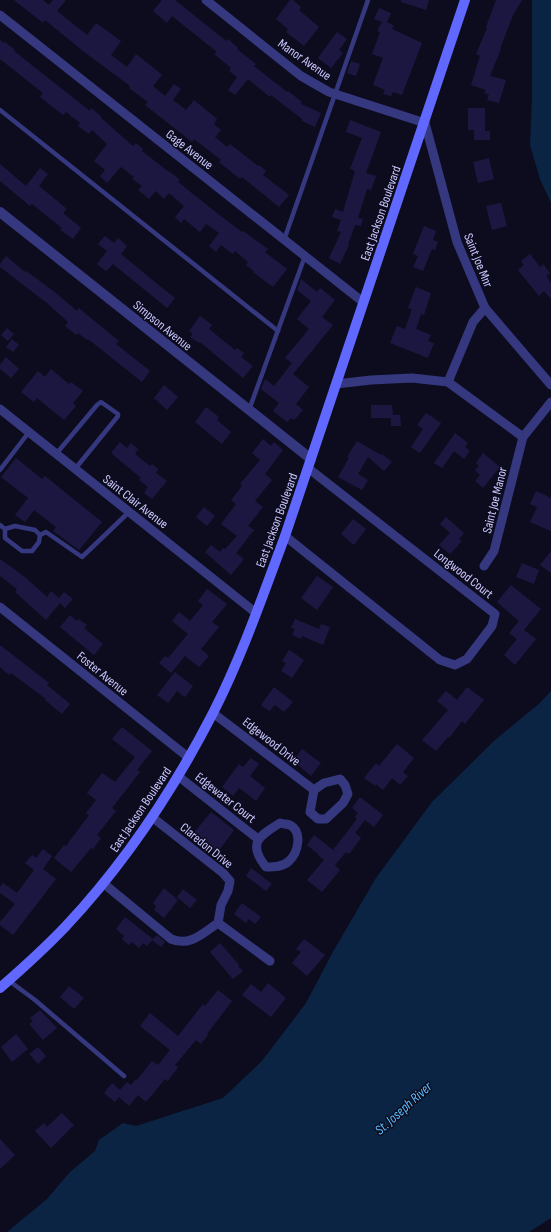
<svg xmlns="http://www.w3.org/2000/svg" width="551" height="1232" font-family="'Sofia Sans Condensed',sans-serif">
<rect width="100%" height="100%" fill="#0d0c1f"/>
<g fill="#0b2444">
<polygon points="532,0 551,0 551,203 540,179 530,145 532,98"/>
<polygon points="551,691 551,1218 529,1232 7,1232 47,1199 70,1172 95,1151 99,1140 123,1123 136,1126 223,1098 262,1061 306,1003 334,950 376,878 432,802 495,740 540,703"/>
</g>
<g fill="#1c1740">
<polygon points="14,0 43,0 49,5 53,0 66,0 57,11 87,35 96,23 121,41 111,55 127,67 136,54 155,69 162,75 153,86 165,96 174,84 181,89 173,100 186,110 194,100 217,119 214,124 221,130 215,137 227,147 230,144 258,166 259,165 266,171 263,175 289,195 279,207 242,177 240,179 219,162 221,160 194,139 192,142 145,105 148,102 129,88 130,86 83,51 45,20 43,23"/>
<polygon points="162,0 175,0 226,41 228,39 238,48 237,49 256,64 254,66 287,92 288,91 302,102 301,104 321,113 315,127 302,121 302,119 271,95 270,97 248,79 235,95 228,90 237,77 229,71 231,68 214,54 217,52 172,16 167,23 153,11"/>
<polygon points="290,0 293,0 301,7 299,10 319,27 304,46 286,32 288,29 276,19"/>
<polygon points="401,0 429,0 426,10 401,2"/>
<polygon points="496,0 522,0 513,15 500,49 501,49 490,76 506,80 499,103 487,100 489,95 484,93 486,90 471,85 480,56 476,54 487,28 486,27"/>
<polygon points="379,8 391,13 387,22 394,26 392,29 422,43 402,95 393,92 391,96 383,94 385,90 373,85 383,58 372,54 380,32 377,31 382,22 374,19"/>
<polygon points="337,32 347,39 339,50 343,53 331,68 318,58"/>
<polygon points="0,40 4,43 5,42 15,50 14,51 90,111 91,108 102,117 101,118 133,146 136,143 143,149 142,151 169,172 170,172 180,180 178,182 222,217 242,232 243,231 268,249 265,252 287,269 273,287 253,272 254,271 246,265 248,262 235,251 233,254 221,245 216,252 209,246 219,233 206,224 200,232 184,219 181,223 175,217 184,206 169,193 164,199 156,191 149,199 138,190 142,186 132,179 134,177 121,167 107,183 100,176 105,170 94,161 107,144 92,130 89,134 78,126 80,123 66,112 63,115 40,97 43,93 0,59"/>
<polygon points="351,61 360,64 356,76 347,73"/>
<polygon points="468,108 485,108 485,131 490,131 490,140 474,140 474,130 468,130"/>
<polygon points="350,120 381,132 366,173 376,176 371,190 367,189 358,218 363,219 361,226 355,225 348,244 349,245 340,264 329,258 341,232 337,231 341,220 332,217 335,209 343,212 355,171 350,169 362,138 346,132"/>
<polygon points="489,158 494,179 478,183 473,162"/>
<polygon points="0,164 26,186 40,168 48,174 39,186 67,209 63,213 81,228 73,239 60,230 62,228 32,204 30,206 0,181"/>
<polygon points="501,203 507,226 492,230 486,206"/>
<polygon points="424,226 436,231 433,240 438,242 435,250 432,249 423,271 413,267 418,256 413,254"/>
<polygon points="105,236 114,243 118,238 127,246 121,254 156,283 175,298 167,308 113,264 106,271 97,264 107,251 98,244"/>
<polygon points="530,254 540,267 543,264 550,273 546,276 551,283 551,299 544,291 539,296 518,270 524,265 521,261"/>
<polygon points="6,256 25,272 26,271 56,293 77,311 79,308 87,315 119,341 116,344 150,371 142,382 88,339 87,340 78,333 76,335 65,326 68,322 47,303 0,267 0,264"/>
<polygon points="301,279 317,292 320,288 335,300 322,317 333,325 293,374 309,387 296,404 303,410 294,420 291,418 287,422 273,411 279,403 261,389 265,379 274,386 292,363 285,358 309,329 297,319 311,301 297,290"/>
<polygon points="416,287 431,293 424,315 421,314 416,329 431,335 428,341 434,343 428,358 390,343 397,326 405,329 412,309 408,308"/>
<polygon points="200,316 212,325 209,329 235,350 237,348 244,353 241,357 253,366 243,378 200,342 199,343 190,337 193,334 189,331"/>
<polygon points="7,328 14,334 8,341 1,335"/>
<polygon points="12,339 19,345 13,352 6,347"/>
<polygon points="6,357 19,369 11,378 0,369 0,365"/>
<polygon points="51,369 69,384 71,382 83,391 73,403 76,406 64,420 37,398 34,402 21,392 38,371 45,377"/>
<polygon points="164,385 178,397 167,410 154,398"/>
<polygon points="371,405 392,405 393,415 400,415 401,426 391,426 391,418 371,418"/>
<polygon points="206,407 219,417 217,420 231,432 222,444 195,422"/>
<polygon points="426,413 441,423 420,453 411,447 423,429 417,425"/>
<polygon points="455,433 468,443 465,447 470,451 464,459 454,451 442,468 434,463"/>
<polygon points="263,439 271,446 274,442 283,450 265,474 272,480 255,501 263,507 248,526 254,530 236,553 244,559 231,575 205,552 211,545 220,552 223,548 225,549 237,536 221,524 236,504 231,500 242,486 240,484 260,460 252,453"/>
<polygon points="357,441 381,455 382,454 392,462 384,471 368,457 358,474 368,480 362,490 338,477 349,458 347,457"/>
<polygon points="120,442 127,448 131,443 138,449 135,454 150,466 152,464 158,469 156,473 167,481 152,499 144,493 148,487 139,480 141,478 111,453"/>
<polygon points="483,453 500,467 483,488 475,481 480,475 475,470 479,466 476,463"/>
<polygon points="16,458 42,479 45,476 102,522 79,550 53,531 56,527 34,510 25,522 15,515 28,498 1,477"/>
<polygon points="536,491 551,498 551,531 530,522 537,507 530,504"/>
<polygon points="204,507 215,516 207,526 196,517"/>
<polygon points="446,517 464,533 459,539 462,541 450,554 439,545 450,533 440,524"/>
<polygon points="353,519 366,529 354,545 341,534"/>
<polygon points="551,551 551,573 540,565"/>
<polygon points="0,559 26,578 47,597 51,591 59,598 64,592 73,599 65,608 60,603 46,620 15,592 17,589 0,576"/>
<polygon points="522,563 539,570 534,584 516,577"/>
<polygon points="317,576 333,587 317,610 301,598"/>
<polygon points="511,585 541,609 524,630 536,639 515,665 504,655 517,639 509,633 519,621 497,602"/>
<polygon points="207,589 227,604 212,622 219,627 201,649 209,656 199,667 185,656 171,673 159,663 165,656 168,658 188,634 172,621 179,612 190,621 203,605 198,601"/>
<polygon points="70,615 77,621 78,619 87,625 84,628 103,644 94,655 60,627"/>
<polygon points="295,619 319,629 321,624 330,627 323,645 302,636 301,639 292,635 295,629 291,628"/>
<polygon points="0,645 49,683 47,685 70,704 62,714 45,700 46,699 11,673 9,675 0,667"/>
<polygon points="289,650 304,660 292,678 281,671 286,663 282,661"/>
<polygon points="175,672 193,686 185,697 177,691 168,703 157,695"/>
<polygon points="274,687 293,702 284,712 275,705 269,711 261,705"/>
<polygon points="467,687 484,700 465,724 462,721 449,738 448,737 436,751 422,740 448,710 437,701 446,691 457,700"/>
<polygon points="122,727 152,751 137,770 140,772 112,808 116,811 97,835 101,838 93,849 91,848 71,872 54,858 64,845 66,846 89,815 86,813 96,800 87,793 102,773 115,782 135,757 112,739"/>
<polygon points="397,744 414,758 403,772 408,776 400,785 392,778 383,790 376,784 375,786 364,778 376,763 379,766"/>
<polygon points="302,749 321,763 311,776 293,761"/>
<polygon points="251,758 259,764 250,776 265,788 256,801 239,788 233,796 222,787 239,764 243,767"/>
<polygon points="360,797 383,815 374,827 365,820 355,833 361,838 349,854 346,852 335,865 340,870 322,892 307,880 324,860 318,855 318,854 307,845 314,835 333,850 357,819 355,817 358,813 352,808"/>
<polygon points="211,812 234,830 217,853 193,834"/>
<polygon points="43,849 52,856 43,869 56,879 13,935 0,925 0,922 15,904 0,893 0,887 3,883 17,893 34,870 25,863 32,855 36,858"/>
<polygon points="251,868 272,884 266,891 246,876"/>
<polygon points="164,888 178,900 164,918 154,910 156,906 153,903"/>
<polygon points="183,889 197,900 190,908 177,897"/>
<polygon points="242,903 261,917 255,924 249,919 246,923 234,914"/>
<polygon points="125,917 153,939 147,946 143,943 139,948 132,942 129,945 122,939 124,936 116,929"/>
<polygon points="157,935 165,942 161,947 152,940"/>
<polygon points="304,939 325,955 307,976 292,963 301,952 296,949"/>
<polygon points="220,943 239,965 238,966 243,971 233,979 210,952"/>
<polygon points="268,983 286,998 271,1017 242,995 251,984 261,992"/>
<polygon points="69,986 84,998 74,1009 60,997"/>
<polygon points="218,990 232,1001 207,1034 208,1035 201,1044 196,1040 175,1065 178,1067 168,1081 165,1079 146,1102 138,1095 129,1106 119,1097 115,1102 104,1093 112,1083 120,1090 127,1082 131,1085 136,1079 137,1080 152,1061 158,1065 170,1050 140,1026 150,1013 178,1036 203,1004 205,1006"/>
<polygon points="40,1010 57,1028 43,1040 29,1024 33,1021 30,1018"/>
<polygon points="16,1034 28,1049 12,1062 1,1047"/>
<polygon points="38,1047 46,1056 38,1064 29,1054"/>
<polygon points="62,1113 74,1125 51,1148 35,1131 44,1123 47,1127"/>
<polygon points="0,1139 15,1155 0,1169"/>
</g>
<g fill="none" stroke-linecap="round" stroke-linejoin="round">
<g stroke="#35387f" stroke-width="4.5">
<polyline points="0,110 278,331"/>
<polyline points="284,240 368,0"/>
<polyline points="249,410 305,256"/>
<polyline points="56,454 97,405 101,402 118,414 118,416 75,469"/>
<polyline points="0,470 29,432"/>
<polyline points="0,525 5,529 5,538 22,551 32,551 39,542 40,535 35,530 15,526 5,529"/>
<polyline points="40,535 46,532 82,557 129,512"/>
<polyline points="8,980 35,1000 124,1076"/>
</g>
<g stroke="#35387f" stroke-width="9">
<polyline points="206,0 301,76 329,92 425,123 457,242 485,308 551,385"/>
<polyline points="0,15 363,302"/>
<polyline points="448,382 473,322 485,308"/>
<polyline points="336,384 371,380 412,378 448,382 523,437 551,402"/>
<polyline points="0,409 256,613"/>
<polyline points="285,536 440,660 455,665 467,659 492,626 495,614 308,468"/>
<polyline points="484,566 494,551 523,437"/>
<polyline points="0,607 189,758"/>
<polyline points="213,713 314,790"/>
<polyline points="178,776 258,839"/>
<polygon points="340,779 345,785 348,794 343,803 326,819 318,819 310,812 314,790 324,783"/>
<path d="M280,823c3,1 7,1 10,2 13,7 8,28 -1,36 -6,6 -15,6 -23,6 -19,-24 -7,-31 14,-44z"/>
<path d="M103,883l68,56c19,8 32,-6 47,-16l3,-18 7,-14 2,-10 -7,-8 -71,-56"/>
<polyline points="218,923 270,961"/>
</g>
<polyline stroke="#35387f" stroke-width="10" points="0,212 311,459"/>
<path stroke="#6068ff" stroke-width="10" d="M0,988c23,-20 45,-40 66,-62 59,-63 108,-137 147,-213 29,-57 50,-118 72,-177l180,-536"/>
</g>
<g text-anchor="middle" stroke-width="3" stroke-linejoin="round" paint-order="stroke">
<g font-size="13" fill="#cbc9ff" stroke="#0d0c1f">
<text transform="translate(305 59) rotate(35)" y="5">Manor Avenue</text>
<text transform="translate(190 149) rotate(38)" y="5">Gage Avenue</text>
<text transform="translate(380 213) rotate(-71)" y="5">East Jackson Boulevard</text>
<text transform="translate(479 260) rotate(68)" y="5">Saint Joe Mnr</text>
<text transform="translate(163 325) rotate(39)" y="5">Simpson Avenue</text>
<text transform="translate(494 500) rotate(-76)" y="5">Saint Joe Manor</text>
<text transform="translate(136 501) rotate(38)" y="5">Saint Clair Avenue</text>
<text transform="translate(276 520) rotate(-70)" y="5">East Jackson Boulevard</text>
<text transform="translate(464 573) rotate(38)" y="5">Longwood Court</text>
<text transform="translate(103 673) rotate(39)" y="5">Foster Avenue</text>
<text transform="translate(272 741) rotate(38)" y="5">Edgewood Drive</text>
<text transform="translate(226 797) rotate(38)" y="5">Edgewater Court</text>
<text transform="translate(140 809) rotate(-56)" y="5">East Jackson Boulevard</text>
<text transform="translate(207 845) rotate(39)" y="5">Claredon Drive</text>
</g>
<g font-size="14" font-style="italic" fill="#57beff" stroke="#0d0c1f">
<text transform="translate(403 1108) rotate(-42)" y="5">St. Joseph River</text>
</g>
</g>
</svg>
